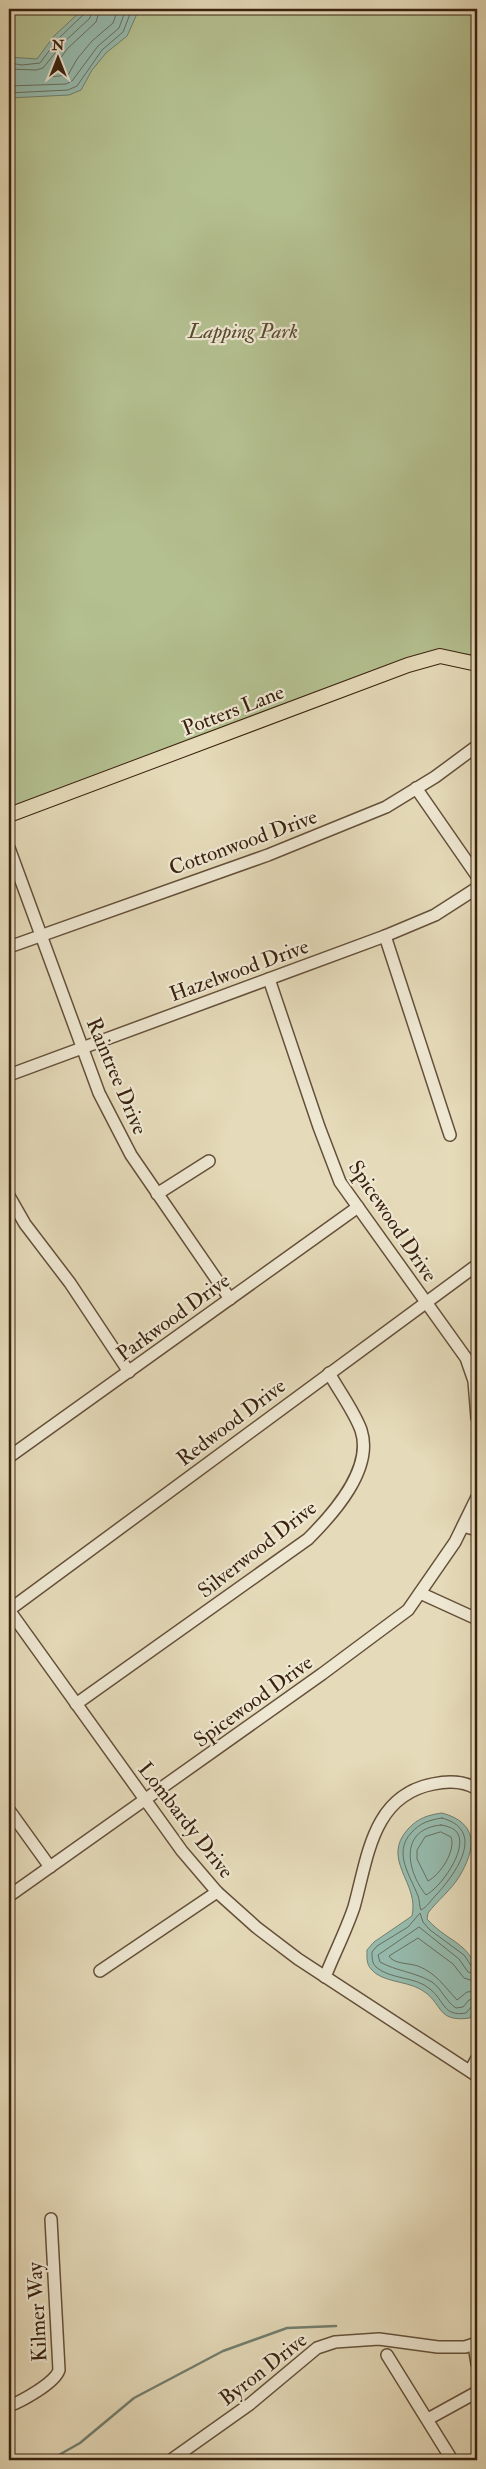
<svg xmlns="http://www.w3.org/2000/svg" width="486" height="2469" font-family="'IM FELL Double Pica',serif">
<rect width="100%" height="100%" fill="#e5dab9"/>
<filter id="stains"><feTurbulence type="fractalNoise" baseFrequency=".004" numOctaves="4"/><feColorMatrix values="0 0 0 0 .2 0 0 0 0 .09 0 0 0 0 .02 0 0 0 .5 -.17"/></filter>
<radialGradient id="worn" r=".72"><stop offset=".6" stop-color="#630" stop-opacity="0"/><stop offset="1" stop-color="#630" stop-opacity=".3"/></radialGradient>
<polygon fill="#b4c090" stroke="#777150" points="9,9 477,9 477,655 448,653 9,811"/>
<g fill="#96bbae" stroke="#717e6e">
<polygon points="83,9 137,9 136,16 127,36 106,53 92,70 81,90 69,95 9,98 9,57 37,59 54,36"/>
<path d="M442,1813c37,10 34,36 17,64 -8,13 -22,24 -31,36l-1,6c23,26 50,24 50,65 0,14 0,22 -7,34 -35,5 -26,-16 -50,-29 -14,-8 -39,-7 -49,-20 -5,-6 -4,-12 -4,-19l7,-8 38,-26c8,-33 -32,-56 -4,-87 10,-11 20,-14 34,-16z"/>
</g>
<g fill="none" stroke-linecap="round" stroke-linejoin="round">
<g stroke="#686e5e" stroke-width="1">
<polyline points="100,9 96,22 68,48 49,73 49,77 68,75 77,59 92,41 113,23 118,9"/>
<polyline points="9,63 22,65 40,63 58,39 84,14 86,9"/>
<polyline points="9,69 36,70 43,68 63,43 90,18 92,9"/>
<polyline points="9,86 66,84 72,81 98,46 119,28 126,9"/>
<polyline points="9,93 68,90 77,86 102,50 123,32 132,9"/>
<path d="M442,1818c44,12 15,54 -5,76 -5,5 -10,13 -16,16 -2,-4 -1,-9 -3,-14 -8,-21 -25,-43 -7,-63 9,-10 18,-13 31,-15z"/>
<path d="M441,1825c6,1 14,3 17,9 9,17 -18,54 -32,61 -20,-25 -27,-66 15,-70z"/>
<path d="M441,1832l10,5c5,14 -11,38 -23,44l-11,-22v-9l8,-13z"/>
<path d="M477,1968l-5,-1 -8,-12 -34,-25 -7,-8 -3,-9 -12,14 -31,19 -5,6c0,6 0,11 4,15 15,13 39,9 54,22 15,12 13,28 36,24l6,-7 5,-2"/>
<path d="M477,1974l-9,-2 -9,-13 -40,-32 -41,28 2,7c16,9 35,10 52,20 10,7 14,20 24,26l7,-1 6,-7 8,-2"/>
<path d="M477,1982l-13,-4 -11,-14 -35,-26 -29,18c4,8 20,7 29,10 18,7 26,20 39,34l10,-8 10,-1"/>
</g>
<polyline stroke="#717e6e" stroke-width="2.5" points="50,2460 80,2443 134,2398 223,2351 287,2328 336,2326"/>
<g stroke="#65503a" stroke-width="14">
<g id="minor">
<polyline points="416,788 477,876"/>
<polyline points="9,848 99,1093 131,1155 230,1299"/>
<polyline points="385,936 450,1135"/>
<polyline points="9,947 268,855 386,807 435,777 477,746"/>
<polyline points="269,979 319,1127 340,1182 466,1358 474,1381 477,1418"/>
<polyline points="9,1075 385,936 435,915 477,888"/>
<polyline points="157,1194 209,1161"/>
<polyline points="9,1196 25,1224 70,1283 129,1372"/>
<polyline points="9,1457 358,1207"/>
<polyline points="463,1526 477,1530"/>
<polyline points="420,1593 477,1619"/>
<polyline points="9,1610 182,1851 217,1892 256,1927 298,1959 477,2076"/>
<polyline points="9,1610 477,1265"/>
<path d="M76,1704l232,-165c25,-25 66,-70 53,-109 -7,-19 -22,-39 -32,-57"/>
<polyline points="9,1810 50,1867"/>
<polyline points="9,1896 322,1674 408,1610 455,1542 477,1497"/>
<polyline points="100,1971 217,1892"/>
<path d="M325,1977c9,-23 21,-46 29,-70 14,-50 18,-111 79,-123 14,-3 31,-3 44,5"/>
<polyline points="470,2071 477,2058"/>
<polyline points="474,2345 477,2364"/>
<polyline points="387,2355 452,2460"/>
<path d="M9,2406c13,-5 46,-23 50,-36l-8,-151"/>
<polyline points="428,2419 477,2392"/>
<polyline points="171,2460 250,2404 317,2348 335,2342 379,2339 438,2347 465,2347 477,2343"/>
</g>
</g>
<g stroke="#3a220f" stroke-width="16">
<polyline id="major" points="9,815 408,665 440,656 477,664"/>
</g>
<use href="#minor" stroke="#eee7d2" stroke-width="11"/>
<use href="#major" stroke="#e5dab9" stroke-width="14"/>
</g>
<g text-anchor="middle" stroke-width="4.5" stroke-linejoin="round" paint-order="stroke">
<g font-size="21" font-style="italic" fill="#584a2f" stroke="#eee7d2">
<text x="243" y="338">Lapping Park</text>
</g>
<g font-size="21" fill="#3a220f" stroke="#eee7d2">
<text transform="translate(233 710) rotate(-21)" y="7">Potters Lane</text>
<text transform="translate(243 842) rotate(-20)" y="7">Cottonwood Drive</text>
<text transform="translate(239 970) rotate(-20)" y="7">Hazelwood Drive</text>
<text transform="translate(117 1076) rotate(67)" y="7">Raintree Drive</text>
<text transform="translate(393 1221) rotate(56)" y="7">Spicewood Drive</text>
<text transform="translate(173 1317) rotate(-36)" y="7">Parkwood Drive</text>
<text transform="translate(231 1422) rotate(-37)" y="7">Redwood Drive</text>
<text transform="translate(257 1549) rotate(-38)" y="7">Silverwood Drive</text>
<text transform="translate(253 1701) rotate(-36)" y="7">Spicewood Drive</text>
<text transform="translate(186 1820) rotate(52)" y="7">Lombardy Drive</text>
<text transform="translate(37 2312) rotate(-93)" y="7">Kilmer Way</text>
<text transform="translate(263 2369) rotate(-38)" y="7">Byron Drive</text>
</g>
</g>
<rect width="486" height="2469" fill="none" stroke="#e5dab9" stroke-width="30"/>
<rect x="10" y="10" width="466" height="2449" fill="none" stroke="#3a220f" stroke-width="2.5"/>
<rect x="15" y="15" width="456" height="2439" fill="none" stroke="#3a220f"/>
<g transform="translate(58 58)" stroke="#eee7d2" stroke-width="4" paint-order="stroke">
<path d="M0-4L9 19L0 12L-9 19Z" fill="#3a220f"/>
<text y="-8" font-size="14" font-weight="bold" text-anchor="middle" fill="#3a220f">N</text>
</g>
<rect width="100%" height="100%" filter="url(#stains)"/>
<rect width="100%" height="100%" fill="url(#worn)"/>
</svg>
